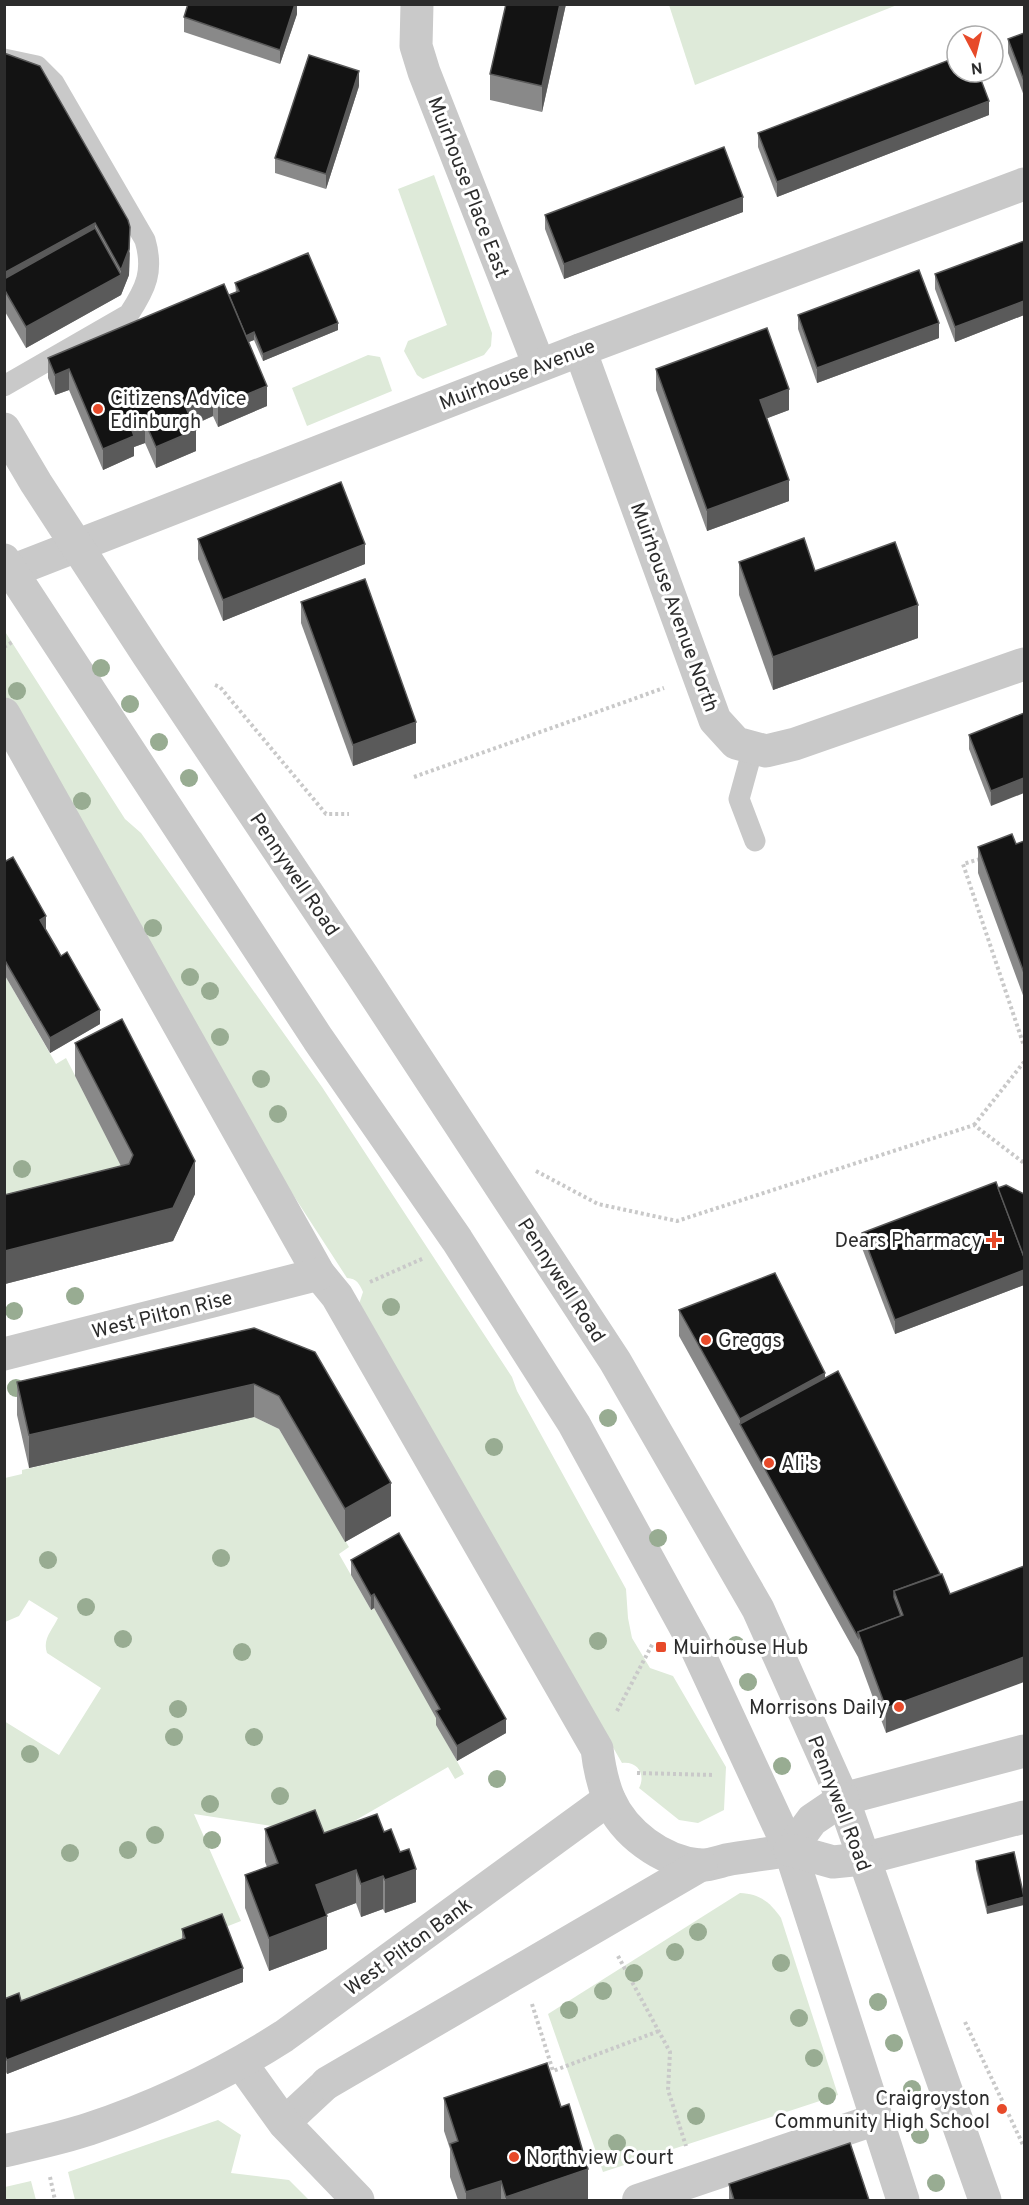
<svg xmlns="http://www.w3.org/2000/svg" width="1029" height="2205" font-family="Overpass,sans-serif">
<rect width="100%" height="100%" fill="#fff"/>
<g fill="#deead9">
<polygon points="669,5 897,5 695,85"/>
<polygon points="434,175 492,333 491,346 484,355 423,379 417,375 404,351 408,341 447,325 398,189"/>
<polygon points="368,355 380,357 392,391 307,426 292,388"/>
<path d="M4,630l121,189 16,14 181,254 190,290 5,14 109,198 2,29 4,20 18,30 23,8 53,91 -2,43 -26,13 -19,-3 -40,-32c7,-13 -1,-27 -17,-25l-263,-459 4,-12c-4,-9 -6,-13 -16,-14l-103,-159 -239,-423z"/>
<polygon points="4,974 56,1064 66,1058 133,1188 5,1228"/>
<path d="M254,1417l25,12 70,118 -10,7 32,56 3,-2 66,115 -3,2 27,49 -9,5 -7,-12 -118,68 -136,-21 47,107 -236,92 -1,-292 55,34 42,-67 -54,-35c-5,-14 6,-24 11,-35l-29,-18 -10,16 -14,6v-144l17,-4v-4z"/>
<path d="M740,1893c20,1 30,9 41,25l57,177 -235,77 -55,-158z"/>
<polygon points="218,2120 241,2135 231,2173 289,2180 309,2200 75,2200 68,2172"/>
<polygon points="31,2181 36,2200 5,2200 5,2187"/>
</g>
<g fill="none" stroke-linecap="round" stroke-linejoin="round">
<g stroke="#c9c9c9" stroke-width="4" stroke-dasharray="3 3" stroke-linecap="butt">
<polyline points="4,647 14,641"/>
<polyline points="215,685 220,687 326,814 349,814"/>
<polyline points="414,777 664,688"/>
<polyline points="980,859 963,864 1024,1046"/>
<polyline points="974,1125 1024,1062"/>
<polyline points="536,1171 598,1204 677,1221 974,1125 1024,1163"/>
<polyline points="370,1282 424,1258"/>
<polyline points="617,1711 653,1643"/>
<polyline points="637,1773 714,1775"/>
<polyline points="618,1956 670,2052 668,2090 686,2146"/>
<polyline points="532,2004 553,2071 659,2031"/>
<polyline points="965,2022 1024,2147"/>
<polyline points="50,2177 55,2200"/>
</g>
<g stroke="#c9c9c9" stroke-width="21">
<path d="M4,59l33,7 17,17 91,157c9,31 1,48 -16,74l-125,72"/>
<polyline points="753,748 739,799 755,841"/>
</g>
<g stroke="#c9c9c9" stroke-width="32">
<polyline points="284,2123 327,2083"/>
<polyline points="638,2200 877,2119"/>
</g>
<g stroke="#c9c9c9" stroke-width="33">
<polyline points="417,4 416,46 424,72 539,365"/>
<polyline points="580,350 715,720 736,743 766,751 795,744 1024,664"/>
<polyline points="12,571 580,350 1024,184"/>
<path d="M4,714l315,560 18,22 260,453c2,17 5,33 12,50 15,34 52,62 90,66 8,1 19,-3 27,-5 21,-4 43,-6 64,-10"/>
<polyline points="4,1354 319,1274"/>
<polyline points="843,1799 1024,1751"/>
<polyline points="863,1859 1024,1817"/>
<polyline points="241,2063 284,2123 358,2200"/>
<polyline points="327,2083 701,1865"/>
<path d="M4,2151c29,-7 58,-13 85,-22 69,-23 134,-54 195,-93l325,-237"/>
</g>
<g stroke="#c9c9c9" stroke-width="33">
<polyline points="4,429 36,483 148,655 362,975 615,1361 758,1609 843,1799 985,2200"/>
<polyline points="4,560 318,1039 457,1240 574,1424 694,1643 790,1850 903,2200"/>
<polyline points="790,1850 812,1820 843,1799"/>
<polyline points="790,1850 833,1862 863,1859"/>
</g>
</g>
<g fill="#98ac92">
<circle cx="101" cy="668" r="9"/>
<circle cx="17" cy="691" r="9"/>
<circle cx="130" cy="704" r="9"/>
<circle cx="159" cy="742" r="9"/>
<circle cx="189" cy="778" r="9"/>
<circle cx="82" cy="801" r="9"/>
<circle cx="153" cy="928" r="9"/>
<circle cx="190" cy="977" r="9"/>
<circle cx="210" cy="991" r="9"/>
<circle cx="220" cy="1037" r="9"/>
<circle cx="261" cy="1079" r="9"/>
<circle cx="278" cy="1114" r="9"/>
<circle cx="22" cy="1169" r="9"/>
<circle cx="75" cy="1296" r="9"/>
<circle cx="391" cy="1307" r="9"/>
<circle cx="14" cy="1311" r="9"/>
<circle cx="16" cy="1388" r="9"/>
<circle cx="608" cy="1418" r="9"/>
<circle cx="494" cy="1447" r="9"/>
<circle cx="658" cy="1538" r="9"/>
<circle cx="221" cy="1558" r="9"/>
<circle cx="48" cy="1560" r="9"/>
<circle cx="86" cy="1607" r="9"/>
<circle cx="123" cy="1639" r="9"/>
<circle cx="598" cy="1641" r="9"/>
<circle cx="736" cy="1645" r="9"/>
<circle cx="242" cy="1652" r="9"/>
<circle cx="748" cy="1682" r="9"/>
<circle cx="178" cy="1709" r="9"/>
<circle cx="174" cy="1737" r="9"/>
<circle cx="254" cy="1737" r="9"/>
<circle cx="30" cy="1754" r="9"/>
<circle cx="782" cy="1766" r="9"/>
<circle cx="497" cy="1779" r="9"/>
<circle cx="280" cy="1796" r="9"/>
<circle cx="210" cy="1804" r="9"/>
<circle cx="155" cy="1835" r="9"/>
<circle cx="212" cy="1840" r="9"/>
<circle cx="128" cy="1850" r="9"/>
<circle cx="70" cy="1853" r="9"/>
<circle cx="698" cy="1932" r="9"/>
<circle cx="675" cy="1952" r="9"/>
<circle cx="781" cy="1963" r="9"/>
<circle cx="634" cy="1973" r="9"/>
<circle cx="603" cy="1991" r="9"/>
<circle cx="878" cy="2002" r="9"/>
<circle cx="569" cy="2010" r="9"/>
<circle cx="799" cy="2018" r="9"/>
<circle cx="894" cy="2043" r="9"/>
<circle cx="814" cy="2058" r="9"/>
<circle cx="912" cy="2089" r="9"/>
<circle cx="827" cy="2096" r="9"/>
<circle cx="696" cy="2116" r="9"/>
<circle cx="920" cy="2135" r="9"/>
<circle cx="617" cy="2143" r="9"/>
<circle cx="936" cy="2183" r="9"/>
</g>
<g fill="#898989">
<polygon points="297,4 297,14 280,64 184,32 184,17"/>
<polygon points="566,4 542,112 490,100 490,74"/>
<polygon points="1024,33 1024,96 1008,53 1008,39"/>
<polygon points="4,53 130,253 129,275 121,295 26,348 4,310"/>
<polygon points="359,86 326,189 275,173 275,158"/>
<polygon points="989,115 777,197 758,147 758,133"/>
<polygon points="743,212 564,279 545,229 545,215"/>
<polygon points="1024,241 1024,315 955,342 935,289 935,274"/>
<polygon points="235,283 338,330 263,361 254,340 249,342 267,406 218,427 213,416 194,425 196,451 156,468 145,443 134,447 134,456 103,470 69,390 55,395 48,378 48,358 236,292"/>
<polygon points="798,315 939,338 817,383 798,329"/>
<polygon points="656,369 789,410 767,418 789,501 707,531 656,390"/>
<polygon points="198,539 365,564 223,621 198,559"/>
<polygon points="739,562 815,571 918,638 773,690 739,595"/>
<polygon points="301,602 416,743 353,766 301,623"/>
<polygon points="1024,713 991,806 969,749 969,735"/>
<polygon points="1024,841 1024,998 978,873 978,847 1016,844"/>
<polygon points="4,862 46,930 100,1024 50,1053 4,974"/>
<polygon points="75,1043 195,1194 173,1241 5,1284 4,1195 121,1166 75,1076"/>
<polygon points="998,1188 1024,1194 1024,1285 895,1334 862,1248 862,1233"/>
<polygon points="679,1310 825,1379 940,1574 886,1733 858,1657 679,1336"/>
<polygon points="254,1328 391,1516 345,1542 279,1429 254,1417 29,1468 17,1415 17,1382"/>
<polygon points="351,1560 506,1733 457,1761 436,1725 436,1718 374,1608 371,1610 351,1575"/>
<polygon points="265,1829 324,1833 384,1832 416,1902 385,1913 383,1909 361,1917 356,1903 327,1914 327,1949 269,1971 245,1908 245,1875 267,1867 265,1862"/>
<polygon points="1014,1852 987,1914 976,1869 976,1861"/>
<polygon points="182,1929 243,1982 7,2074 4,2068 4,1999 21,2001 182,1939"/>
<polygon points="444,2098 588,2200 458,2200 450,2177 450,2149 444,2131"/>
<polygon points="729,2184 869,2200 729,2200"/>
</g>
<g fill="#5a5a5a">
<polygon points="295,4 297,4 297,14 280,64 280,50"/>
<polygon points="560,4 566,4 542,112 542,86"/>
<polygon points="359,71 359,86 326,189 326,174"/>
<polygon points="989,101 989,115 777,197 777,182"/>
<polygon points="743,197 743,212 564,279 564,264"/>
<polygon points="95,223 95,249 4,289 4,273"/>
<polygon points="130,227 129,275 121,295 26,348 26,327 121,275 121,270"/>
<polygon points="1024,301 1024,315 955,342 955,327"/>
<polygon points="338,323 338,330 263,361 263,354"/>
<polygon points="939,323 939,338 817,383 817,368"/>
<polygon points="254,332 254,340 241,345 241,338"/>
<polygon points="69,369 69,390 55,395 55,375"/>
<polygon points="267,386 267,406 218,427 218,406"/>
<polygon points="789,389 789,410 760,421 760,400"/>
<polygon points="213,396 213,416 186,428 186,408"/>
<polygon points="145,422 145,443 134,447 134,456 103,470 103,449 131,428"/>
<polygon points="196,430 196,451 156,468 156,447"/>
<polygon points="789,480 789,501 707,531 707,510"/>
<polygon points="365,544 365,564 223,621 223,600"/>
<polygon points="918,605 918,638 773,690 773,657"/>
<polygon points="416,722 416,743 353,766 353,745"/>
<polygon points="1024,778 1024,793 991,806 991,791"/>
<polygon points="46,916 46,930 40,920"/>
<polygon points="100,1010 100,1024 50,1053 50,1038"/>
<polygon points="195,1161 195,1194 173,1241 5,1284 5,1251"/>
<polygon points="1024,1270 1024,1285 895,1334 895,1320"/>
<polygon points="825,1373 825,1399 740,1424 740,1444 740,1419"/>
<polygon points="254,1384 254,1417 29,1468 29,1435"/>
<polygon points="391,1483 391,1516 345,1542 345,1509"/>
<polygon points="374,1594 374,1608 371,1610 371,1596"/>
<polygon points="1024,1657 1024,1682 886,1733 886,1708"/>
<polygon points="506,1719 506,1733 457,1761 457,1746"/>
<polygon points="416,1869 416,1902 385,1913 385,1880"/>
<polygon points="356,1870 356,1903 316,1918 316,1885"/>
<polygon points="383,1876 383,1909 361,1917 361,1884"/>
<polygon points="1024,1897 1024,1905 987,1914 987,1907"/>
<polygon points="327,1916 327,1949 269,1971 269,1938"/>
<polygon points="243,1968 243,1982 7,2074 7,2060"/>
<polygon points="588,2169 588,2200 506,2200 506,2197"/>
<polygon points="501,2181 501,2200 466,2200 466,2192"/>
</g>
<g fill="#131313" stroke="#5a5a5a" stroke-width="1.5">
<polygon points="188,4 295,4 280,50 184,17"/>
<polygon points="506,4 560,4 542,86 490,74"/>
<polygon points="1024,33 1024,81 1008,39"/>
<polygon points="4,53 40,66 128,220 130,227 129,249 121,270 95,223 4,273"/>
<polygon points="309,55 359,71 326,174 275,158"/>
<polygon points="957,57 957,72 978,72 989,101 777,182 758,133"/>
<polygon points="724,147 743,197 564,264 545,215"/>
<polygon points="95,228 121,275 26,327 4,289 4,279"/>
<polygon points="1024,241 1024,301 955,327 935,274"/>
<polygon points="308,253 338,323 263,354 254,332 246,336 229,295 239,291 235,283"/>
<polygon points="919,270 939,323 817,368 798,315"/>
<polygon points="224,284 267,386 218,406 213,396 186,408 196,430 156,447 145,422 131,428 134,436 103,449 69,369 55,375 48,358"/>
<polygon points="767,328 789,389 760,400 789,480 707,510 656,369"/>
<polygon points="341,482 365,544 223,600 198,539"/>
<polygon points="804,538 815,571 895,542 918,605 773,657 739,562"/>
<polygon points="365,579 416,722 353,745 301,602"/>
<polygon points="1024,713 1024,778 991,791 969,735"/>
<polygon points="1012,834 1016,844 1024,841 1024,973 978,847"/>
<polygon points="13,857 46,916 40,920 57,949 61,956 67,952 100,1010 50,1038 4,959 4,862"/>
<polygon points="122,1019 195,1161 173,1208 5,1251 4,1195 129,1164 133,1155 75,1043"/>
<polygon points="996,1182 1024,1257 1024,1270 895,1320 862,1233"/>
<polygon points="1006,1185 1024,1194 1024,1257 998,1188"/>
<polygon points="775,1273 825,1373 740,1419 679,1310"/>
<polygon points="254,1328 315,1352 391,1483 345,1509 279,1396 254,1384 29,1435 17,1382"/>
<polygon points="838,1371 940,1574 894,1591 894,1597 901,1616 858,1632 858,1637 740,1424"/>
<polygon points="399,1533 506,1719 457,1746 436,1711 440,1709 374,1594 371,1596 351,1560"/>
<polygon points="1024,1566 1024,1657 886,1708 858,1632 903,1615 894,1591 942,1574 950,1594"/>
<polygon points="315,1810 324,1833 377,1814 384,1832 391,1829 400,1852 409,1849 416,1869 385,1880 383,1876 361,1884 356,1870 316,1885 327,1916 269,1938 245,1875 278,1863 265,1829"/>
<polygon points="1014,1852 1024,1897 987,1907 976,1861"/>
<polygon points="222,1914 243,1968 7,2060 4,2054 4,1999 19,1993 21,2001 185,1938 182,1929"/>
<polygon points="547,2063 561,2107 569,2104 588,2169 506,2197 501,2181 466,2192 450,2144 458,2141 444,2098"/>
<polygon points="850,2143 869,2200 734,2200 729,2184"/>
</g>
<g fill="#e74a2a" stroke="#fff" stroke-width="2">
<circle cx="98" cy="409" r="6"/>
<path d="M991 1231h6v6h6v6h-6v6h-6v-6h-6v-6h6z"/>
<circle cx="706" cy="1340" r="6"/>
<circle cx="769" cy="1463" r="6"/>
<rect x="655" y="1641" width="12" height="12" rx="3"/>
<circle cx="899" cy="1707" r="6"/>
<circle cx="1002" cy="2109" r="6"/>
<circle cx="514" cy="2157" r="6"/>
</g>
<g text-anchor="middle" stroke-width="6" stroke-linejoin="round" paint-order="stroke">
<g font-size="20" fill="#2c2c2c" stroke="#fff">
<text transform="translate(469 187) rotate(69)" y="7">Muirhouse Place East</text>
<text transform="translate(517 374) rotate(-21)" y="7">Muirhouse Avenue</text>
<text transform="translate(675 607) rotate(70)" y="7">Muirhouse Avenue North</text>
<text transform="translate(295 874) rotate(56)" y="7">Pennywell Road</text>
<text transform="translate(562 1280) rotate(57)" y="7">Pennywell Road</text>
<text transform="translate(162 1314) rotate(-14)" y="7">West Pilton Rise</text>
<text transform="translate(840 1803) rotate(69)" y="7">Pennywell Road</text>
<text transform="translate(408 1946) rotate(-36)" y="7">West Pilton Bank</text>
</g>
<g font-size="20" fill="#2c2c2c" stroke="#fff" text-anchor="start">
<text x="110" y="405">Citizens Advice<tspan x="110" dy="23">Edinburgh</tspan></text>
<text x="982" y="1247" text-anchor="end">Dears Pharmacy</text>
<text x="718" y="1347">Greggs</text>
<text x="781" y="1470">Ali's</text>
<text x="673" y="1654">Muirhouse Hub</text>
<text x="887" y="1714" text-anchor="end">Morrisons Daily</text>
<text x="990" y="2105" text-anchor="end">Craigroyston<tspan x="990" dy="23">Community High School</tspan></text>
<text x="526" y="2164">Northview Court</text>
</g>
</g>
<rect width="1029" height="2205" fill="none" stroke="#2c2c2c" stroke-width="12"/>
<g transform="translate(975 54) rotate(173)"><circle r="28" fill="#ffffff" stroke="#ababab" stroke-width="1.5"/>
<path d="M0-4.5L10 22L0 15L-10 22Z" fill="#e74a2a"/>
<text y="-9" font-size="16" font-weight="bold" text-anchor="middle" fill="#2c2c2c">N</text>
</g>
</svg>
